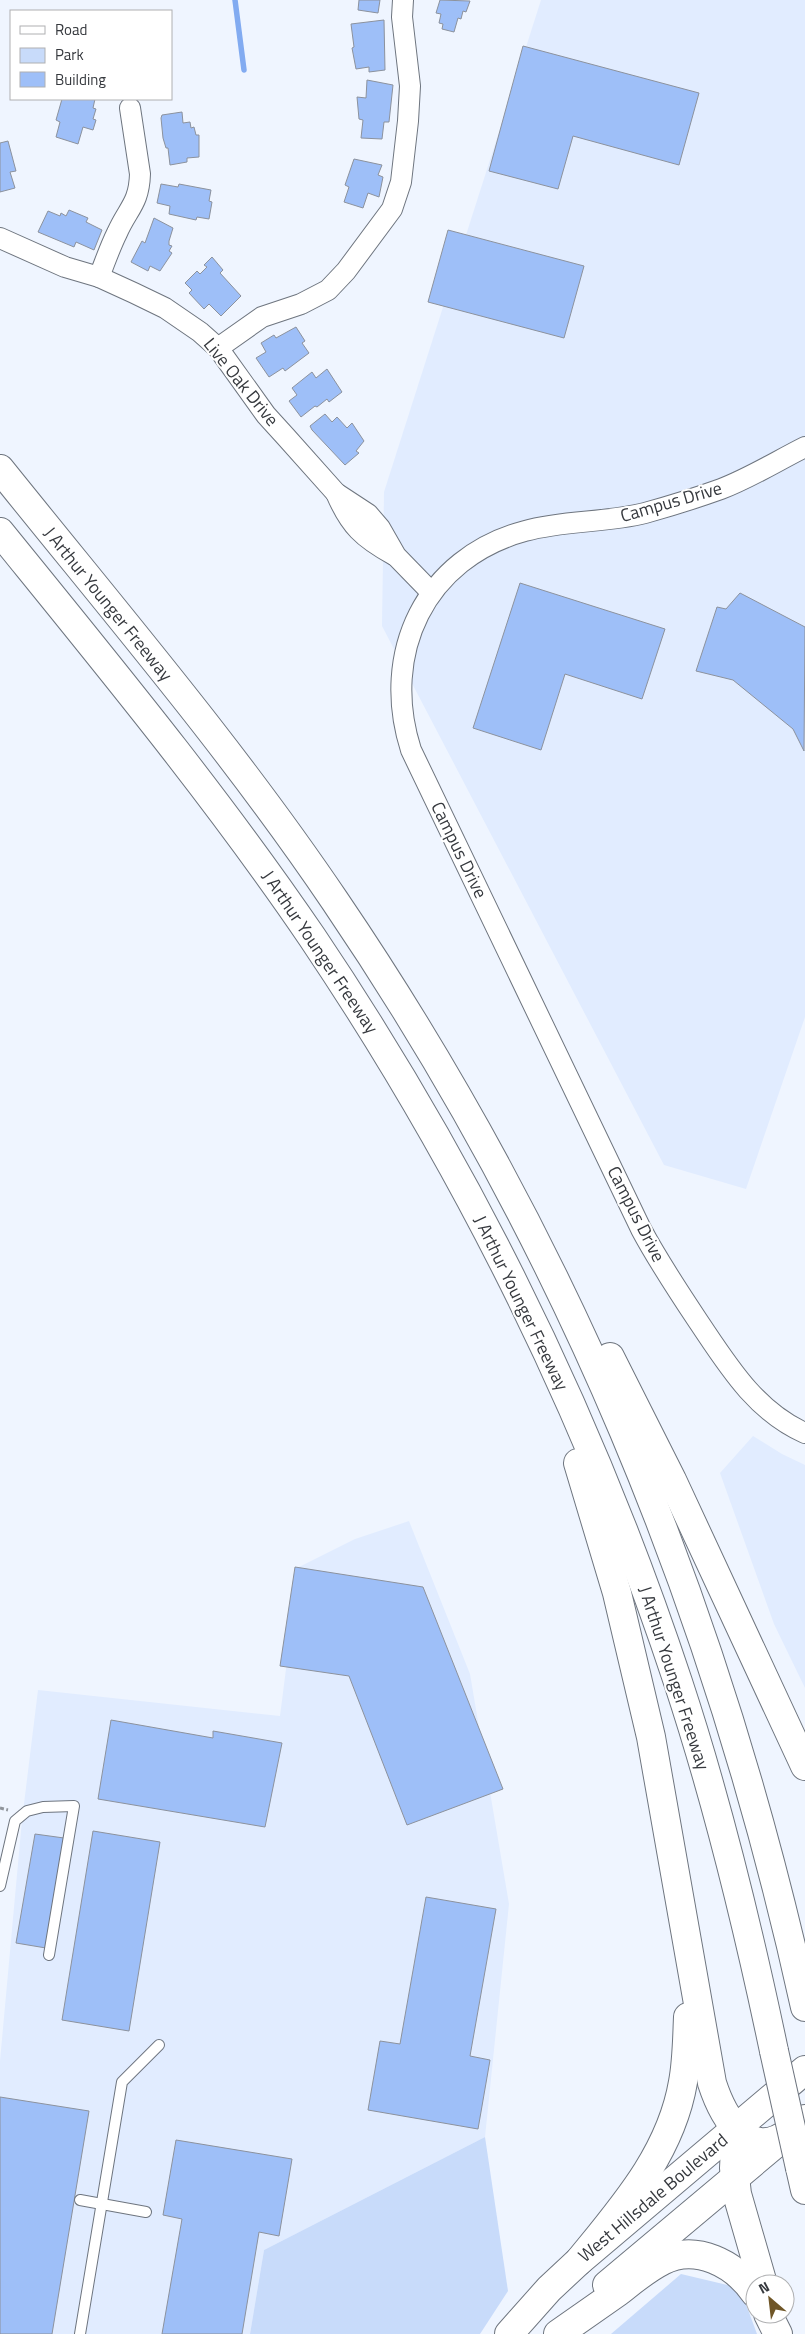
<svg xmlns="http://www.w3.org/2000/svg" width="805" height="2334" font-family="'Titillium Web',sans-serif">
<rect width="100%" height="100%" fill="#eff5ff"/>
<g fill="#e1ecff">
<polygon points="541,0 805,0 805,1017 746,1189 664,1165 382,626 384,492"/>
<polygon points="753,1436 782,1454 805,1465 805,1688 774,1624 720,1473"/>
<polygon points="409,1521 470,1674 509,1904 485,2137 264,2250 250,2334 0,2334 0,2061 22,1820 38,1690 280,1716 299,1567 355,1539"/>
</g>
<g fill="#c8dbfa">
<polygon points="485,2137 508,2291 480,2334 250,2334 264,2250"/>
<polygon points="681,2274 740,2288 757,2334 611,2334"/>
</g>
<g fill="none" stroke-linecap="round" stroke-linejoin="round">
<polyline stroke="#82abf1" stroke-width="5.5" points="235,0 244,70"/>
</g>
<g fill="#9ebff8" stroke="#8c929d">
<polygon points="359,0 380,0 378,13 358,10"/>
<polygon points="440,0 470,1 466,12 463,11 461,19 458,18 454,32 442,29 443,24 439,23 441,14 436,13"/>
<polygon points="384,20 385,70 369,72 369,67 356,69 352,48 354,47 351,24"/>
<polygon points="523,46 699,93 679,165 573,136 558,189 489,171"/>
<polygon points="367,80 393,85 389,122 384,122 382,139 361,138 363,120 359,119 357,97 366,98"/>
<polygon points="62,99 95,99 93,108 96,109 93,119 96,120 93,130 83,127 78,144 56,137 60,122 56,120"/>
<polygon points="182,112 183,123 190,122 191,128 194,127 196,135 199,135 199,157 187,158 187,162 170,165 168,148 166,148 163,138 161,118 162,115"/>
<polygon points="8,141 16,171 10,172 15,188 0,192 0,143"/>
<polygon points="354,159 382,165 378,175 383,177 379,197 368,193 363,208 344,202 349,187 345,185"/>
<polygon points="161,184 178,187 179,184 211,190 209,201 212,202 209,219 197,217 196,220 169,214 170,206 157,203"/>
<polygon points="69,210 88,218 86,222 102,230 94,250 76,242 74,247 38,232 48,211 60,216 61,213 66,216"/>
<polygon points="154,218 173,228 169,241 169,245 172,246 169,251 172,253 160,271 150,266 148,271 131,262 142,241 145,243"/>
<polygon points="448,230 584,266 564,338 428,302"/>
<polygon points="212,257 223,270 220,273 241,296 221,316 209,304 204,309 189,293 192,290 185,283 197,271 200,274 207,267 204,265"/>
<polygon points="296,327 305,341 302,343 309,353 285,371 283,368 269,377 256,358 266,352 261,343 274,335 276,338"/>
<polygon points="327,369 342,392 329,402 327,399 317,407 315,406 301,417 289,401 297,395 292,388 312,372 316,378"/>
<polygon points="325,414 332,422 337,417 347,428 352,423 364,441 356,451 359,453 345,465 312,430 310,426"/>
<polygon points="520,583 665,629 642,699 565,674 541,750 473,728"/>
<polygon points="740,593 805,627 804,751 793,729 733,680 696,671 717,607 726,609"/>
<polygon points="295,1567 423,1587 503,1789 407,1825 349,1676 280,1666"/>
<polygon points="111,1720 213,1738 213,1731 282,1743 265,1827 98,1799"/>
<polygon points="93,1831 160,1842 129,2031 62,2020"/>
<polygon points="35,1834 64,1838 46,1948 16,1943"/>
<polygon points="426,1897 496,1909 470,2056 490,2060 478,2129 368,2110 380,2041 400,2044"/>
<polygon points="0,2097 89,2111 52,2334 0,2334"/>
<polygon points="176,2140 292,2159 279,2236 259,2232 242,2334 162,2334 182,2219 163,2215"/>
</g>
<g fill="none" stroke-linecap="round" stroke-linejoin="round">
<g stroke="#6e757f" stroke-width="12">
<g id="lane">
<polyline points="0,1886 15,1821 27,1811 43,1807 74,1806 49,1955"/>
<polyline points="80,2200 146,2212"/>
<polyline points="80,2334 122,2082 159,2045"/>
</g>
</g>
<g stroke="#6e757f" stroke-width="22">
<g id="street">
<polyline points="0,238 65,267 99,277 134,293 165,308 200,332 218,348 266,415 286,437 336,493 368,514 380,528 396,556 431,592"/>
<path d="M99,277c6,-15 11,-30 18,-44 11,-25 22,-29 23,-59l-10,-66"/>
<polyline points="218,348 262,317 301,304 328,290 346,271 392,209 401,182 408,121 410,86 402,17 403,0"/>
<path d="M805,447c-28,14 -55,31 -84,42 -25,9 -51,17 -76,24 -39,10 -81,7 -120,18 -100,27 -145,122 -114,219l230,479c17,32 37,62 57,92 29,43 57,90 107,112"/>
<path d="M336,493c14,33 27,45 58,62"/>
</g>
</g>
<g stroke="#6e757f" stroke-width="30">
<g id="secondary">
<polyline points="607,2285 805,2119"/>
<polyline points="509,2334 549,2289 579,2261 805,2070"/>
</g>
</g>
<g stroke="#6e757f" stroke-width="30">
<g id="highway">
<path d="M0,469c114,142 233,281 335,432 231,340 382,705 470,1106"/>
<path d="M0,532c107,132 216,264 312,405 155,230 279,482 366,745 40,121 70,245 96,369"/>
<polyline points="610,1357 672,1480 805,1766"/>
<path d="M578,1463l39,130 34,144 61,346c11,34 37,80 77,49"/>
<polyline points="736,2128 734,2168 737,2194 763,2284"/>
<polyline points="800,2168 805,2190"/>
<path d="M579,2261c44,-54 92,-108 104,-179 4,-21 4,-43 5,-65"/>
<polyline points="768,2314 778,2334"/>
<path d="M558,2334c20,-14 40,-28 60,-42 14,-11 28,-23 44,-31 34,-18 73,3 93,32"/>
</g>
</g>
<polyline stroke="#8f949b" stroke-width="3" stroke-dasharray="4 2.5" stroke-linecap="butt" points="0,1808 8,1810"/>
<use href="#lane" stroke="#fff" stroke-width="10"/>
<use href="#street" stroke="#fff" stroke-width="20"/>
<use href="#secondary" stroke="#fff" stroke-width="28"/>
<use href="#highway" stroke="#fff" stroke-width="28"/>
<g stroke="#6e757f" stroke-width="30" stroke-linecap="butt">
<polyline id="highway-bridge" points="774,2051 800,2168"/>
</g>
<use href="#highway-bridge" stroke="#fff" stroke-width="28"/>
</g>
<g text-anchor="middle" stroke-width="4" stroke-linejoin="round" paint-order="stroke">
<g font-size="18" fill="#36393e" stroke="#fff">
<text transform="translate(241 382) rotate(51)" y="6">Live Oak Drive</text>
<text transform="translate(671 502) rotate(-16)" y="6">Campus Drive</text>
<text transform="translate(108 604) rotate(51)" y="6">J Arthur Younger Freeway</text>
<text transform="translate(459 850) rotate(64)" y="6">Campus Drive</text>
<text transform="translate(320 952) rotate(56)" y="6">J Arthur Younger Freeway</text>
<text transform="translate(636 1214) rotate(63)" y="6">Campus Drive</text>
<text transform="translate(521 1303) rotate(64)" y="6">J Arthur Younger Freeway</text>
<text transform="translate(674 1678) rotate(72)" y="6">J Arthur Younger Freeway</text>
<text transform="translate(653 2198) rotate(-40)" y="6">West Hillsdale Boulevard</text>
</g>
</g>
<rect x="10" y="10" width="162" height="90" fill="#ffffff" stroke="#afb0b2"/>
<rect x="20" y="26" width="25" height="8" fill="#ffffff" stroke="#afb0b2"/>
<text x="55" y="35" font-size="15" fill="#36393e">Road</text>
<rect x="20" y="48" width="25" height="15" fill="#c8dbfa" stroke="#afb0b2"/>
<text x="55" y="60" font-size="15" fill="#36393e">Park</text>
<rect x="20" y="72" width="25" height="15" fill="#9ebff8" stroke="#afb0b2"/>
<text x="55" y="85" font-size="15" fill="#36393e">Building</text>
<g transform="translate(770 2299) rotate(332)"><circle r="24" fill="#ffffff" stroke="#afb0b2"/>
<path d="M0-4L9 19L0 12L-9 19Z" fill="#6f5627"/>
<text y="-8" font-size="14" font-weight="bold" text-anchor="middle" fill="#36393e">N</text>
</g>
</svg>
